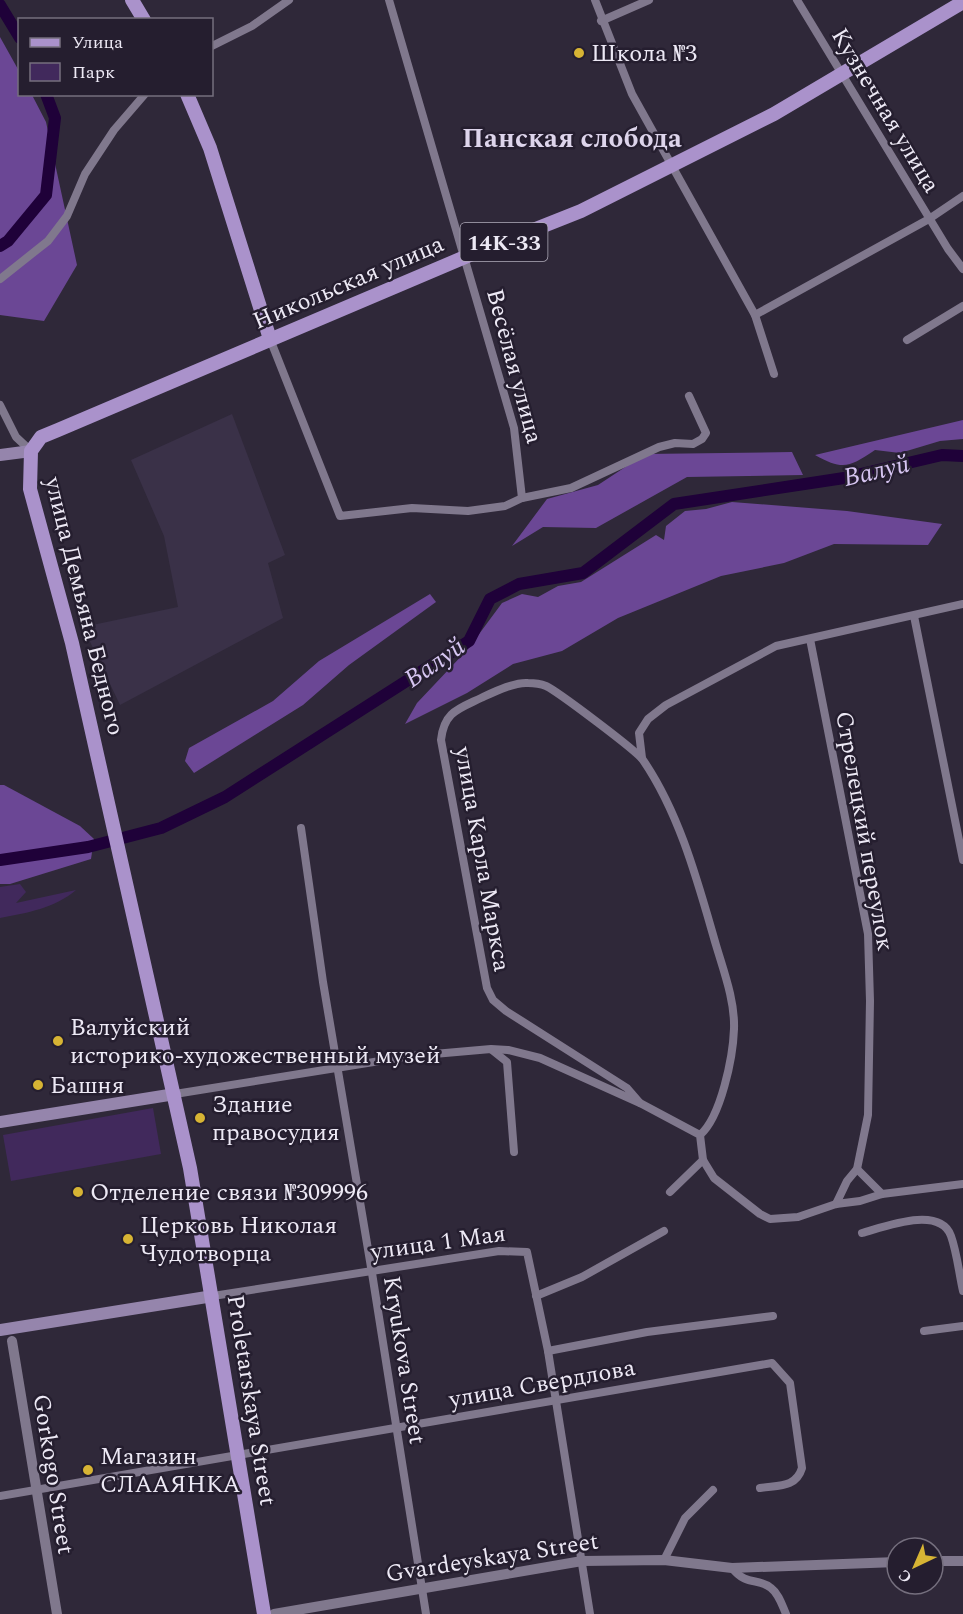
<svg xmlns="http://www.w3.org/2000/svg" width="963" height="1614" font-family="Spectral,serif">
<rect width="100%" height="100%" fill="#2f2839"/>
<polygon fill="#3a3148" points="232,414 285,555 268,563 283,618 120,705 83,627 178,607 164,536 131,460"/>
<g fill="#41295c">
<path d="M20,884l6,8 -10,11 60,-13c-21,18 -49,23 -76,28v-31z"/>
<polygon points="153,1108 161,1154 11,1181 3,1135"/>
</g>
<g fill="#6b4795">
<polygon points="0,37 19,71 20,94 32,95 46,122 77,265 44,321 0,315"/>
<path d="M963,420v19l-23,2 -40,12 -25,-3c-26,17 -31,21 -60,5z"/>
<polygon points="792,452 803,475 687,477 596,528 543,527 512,546 547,499 598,485 645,454"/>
<polygon points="732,502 847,511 942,524 928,545 834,544 784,563 721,576 618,618 562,651 513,664 467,693 405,724 417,703 468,649 502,603 522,594 538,597 558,586 581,582 656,535 664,540 666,526 685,511 706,509"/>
<polygon points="430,594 436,602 349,665 303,705 194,773 185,761 189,748 273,701 319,661"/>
<polygon points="0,785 4,785 80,826 94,839 91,859 10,884 0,884"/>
</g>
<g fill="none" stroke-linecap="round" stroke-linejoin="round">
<g stroke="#1f0139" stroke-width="12">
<polyline points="0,5 20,38"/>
<polyline points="0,246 8,241 46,195 55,118 46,94"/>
<polyline points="0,860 88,847 161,828 225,797 469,641 490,599 519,584 583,573 674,504 844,478 942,455 963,456"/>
</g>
<g stroke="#80788d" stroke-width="8">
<polyline points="389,0 514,428 522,498"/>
<polyline points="595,0 632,94 755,315 774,374"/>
<polyline points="797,0 948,249 963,269"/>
<polyline points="601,21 649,0"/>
<polyline points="212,46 252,26 289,0"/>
<polyline points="0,279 48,241 67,216 85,174 114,130 145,94"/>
<polyline points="755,315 929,219 963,196"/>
<polyline points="270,339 340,516 412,508 468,511 505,506 522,498 571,488 659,447 675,443 693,444 702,439 706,433 689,396"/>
<polyline points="907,340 963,306"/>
<polyline points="0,405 16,437 31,451"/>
<polyline points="914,616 963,860"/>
<polyline points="810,639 868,934 870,1001 868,1115 857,1169 847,1181 836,1204"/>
<polyline points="642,758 639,733 648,719 666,705 776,646 963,604"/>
<polyline points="301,828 323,982 372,1273 426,1614"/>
<polyline points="492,1050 507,1062 514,1152"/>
<polyline points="175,1094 411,1056 491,1049 508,1050 540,1058 640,1103 700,1135 703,1160 714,1178 760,1214 770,1219 798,1217 836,1204 860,1201 882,1194 963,1184"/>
<path d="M640,1103l-13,-15 -121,-77 -13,-11 -6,-12 -46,-248c3,-28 17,-31 40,-42 13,-6 33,-16 47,-15 6,0 13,1 18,3 11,5 91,65 97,74 37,54 55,123 73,185 8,27 19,56 18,84 -1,28 -13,88 -34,106"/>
<polyline points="857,1169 882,1194"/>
<polyline points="670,1192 703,1160"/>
<path d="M862,1233c22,-6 78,-28 89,3 6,17 8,37 12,55"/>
<polyline points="213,1296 499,1251 527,1252 548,1351 590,1614"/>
<polyline points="536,1296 582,1277 664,1231"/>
<polyline points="924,1331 963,1326"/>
<polyline points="548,1351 647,1332 773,1316"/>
<path d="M0,1496l772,-133 18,20 12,85c-6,20 -24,17 -42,20"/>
<polyline points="664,1560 685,1518 713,1490"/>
<path d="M732,1568c15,19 26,9 39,20 8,6 11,17 15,26"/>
</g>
<g stroke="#80788d" stroke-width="10">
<polyline points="12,1341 57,1614"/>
<polyline points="933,1561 963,1561"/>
<polyline points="274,1614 582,1561 664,1560 732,1568 897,1562"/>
</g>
<g stroke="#9585ac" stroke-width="12">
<polyline points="0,455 31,451"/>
<polyline points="0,1122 175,1094"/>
<polyline points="0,1330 213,1296"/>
</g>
<g stroke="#aa92cb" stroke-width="14">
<polyline points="132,0 144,20"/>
<polyline points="187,94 210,148 270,339"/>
<polyline points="264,1614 190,1168 72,643 30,489 31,451 41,437 58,430 465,257 581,211 774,114 963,2"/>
</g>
</g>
<g fill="#d7b434" stroke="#251e2f" stroke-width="2">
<circle cx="579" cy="53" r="6"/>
<circle cx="58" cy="1041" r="6"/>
<circle cx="38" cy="1085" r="6"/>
<circle cx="200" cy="1118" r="6"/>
<circle cx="78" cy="1192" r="6"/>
<circle cx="128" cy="1239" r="6"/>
<circle cx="88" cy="1470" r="6"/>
</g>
<g text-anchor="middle" stroke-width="5" stroke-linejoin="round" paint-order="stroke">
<rect fill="#251e2f" stroke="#b1acba" stroke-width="1.5" x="460.5" y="223" width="87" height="38" rx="4.5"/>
<g font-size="22" font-weight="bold" fill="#ede9f5">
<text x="504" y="250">14К-33</text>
</g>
<g font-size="24" fill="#ede9f5" stroke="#251e2f" text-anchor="start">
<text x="591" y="61">Школа №3</text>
<text x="70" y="1035">Валуйский<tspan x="70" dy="28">историко-художественный музей</tspan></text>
<text x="50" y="1093">Башня</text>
<text x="212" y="1112">Здание<tspan x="212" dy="28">правосудия</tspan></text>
<text x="90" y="1200">Отделение связи №309996</text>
<text x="140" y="1233">Церковь Николая<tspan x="140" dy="28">Чудотворца</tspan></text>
<text x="100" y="1464">Магазин<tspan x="100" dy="28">СЛААЯНКА</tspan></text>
</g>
<g font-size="24" fill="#ede9f5" stroke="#251e2f">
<text transform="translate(886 110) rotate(59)" y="8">Кузнечная улица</text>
<text transform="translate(348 282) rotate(-23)" y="8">Никольская улица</text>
<text transform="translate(515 366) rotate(75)" y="8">Весёлая улица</text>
<text transform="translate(85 606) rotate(76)" y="8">улица Демьяна Бедного</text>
<text transform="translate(865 831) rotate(80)" y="8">Стрелецкий переулок</text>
<text transform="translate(483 859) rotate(80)" y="8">улица Карла Маркса</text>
<text transform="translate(438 1242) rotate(-8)" y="8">улица 1 Мая</text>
<text transform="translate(405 1360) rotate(81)" y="8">Kryukova Street</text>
<text transform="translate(542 1383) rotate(-10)" y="8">улица Свердлова</text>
<text transform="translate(252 1400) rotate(81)" y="8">Proletarskaya Street</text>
<text transform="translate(54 1474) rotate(81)" y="8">Gorkogo Street</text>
<text transform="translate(492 1557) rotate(-9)" y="8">Gvardeyskaya Street</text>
</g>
<g font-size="26" font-style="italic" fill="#d6c5f1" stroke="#251e2f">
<text transform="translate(876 470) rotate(-13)" y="9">Валуй</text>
<text transform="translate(434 662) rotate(-35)" y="9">Валуй</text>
</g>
<g font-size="27" font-weight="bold" fill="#ddd4eb" stroke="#251e2f">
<text x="572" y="147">Панская слобода</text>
</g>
</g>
<rect x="18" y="18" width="195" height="78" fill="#251e2f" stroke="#756f7e" stroke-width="1.5"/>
<rect x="30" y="38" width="30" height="9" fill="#aa92cb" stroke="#756f7e" stroke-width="1.5"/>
<text x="72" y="48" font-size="18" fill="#ede9f5">Улица</text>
<rect x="30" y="63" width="30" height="18" fill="#41295c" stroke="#756f7e" stroke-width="1.5"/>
<text x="72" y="78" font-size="18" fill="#ede9f5">Парк</text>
<g transform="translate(915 1566) rotate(224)"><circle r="28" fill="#251e2f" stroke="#756f7e" stroke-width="1.5"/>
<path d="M0-4.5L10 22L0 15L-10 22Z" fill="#d7b434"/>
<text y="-9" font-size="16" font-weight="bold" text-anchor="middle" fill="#ede9f5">С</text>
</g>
</svg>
